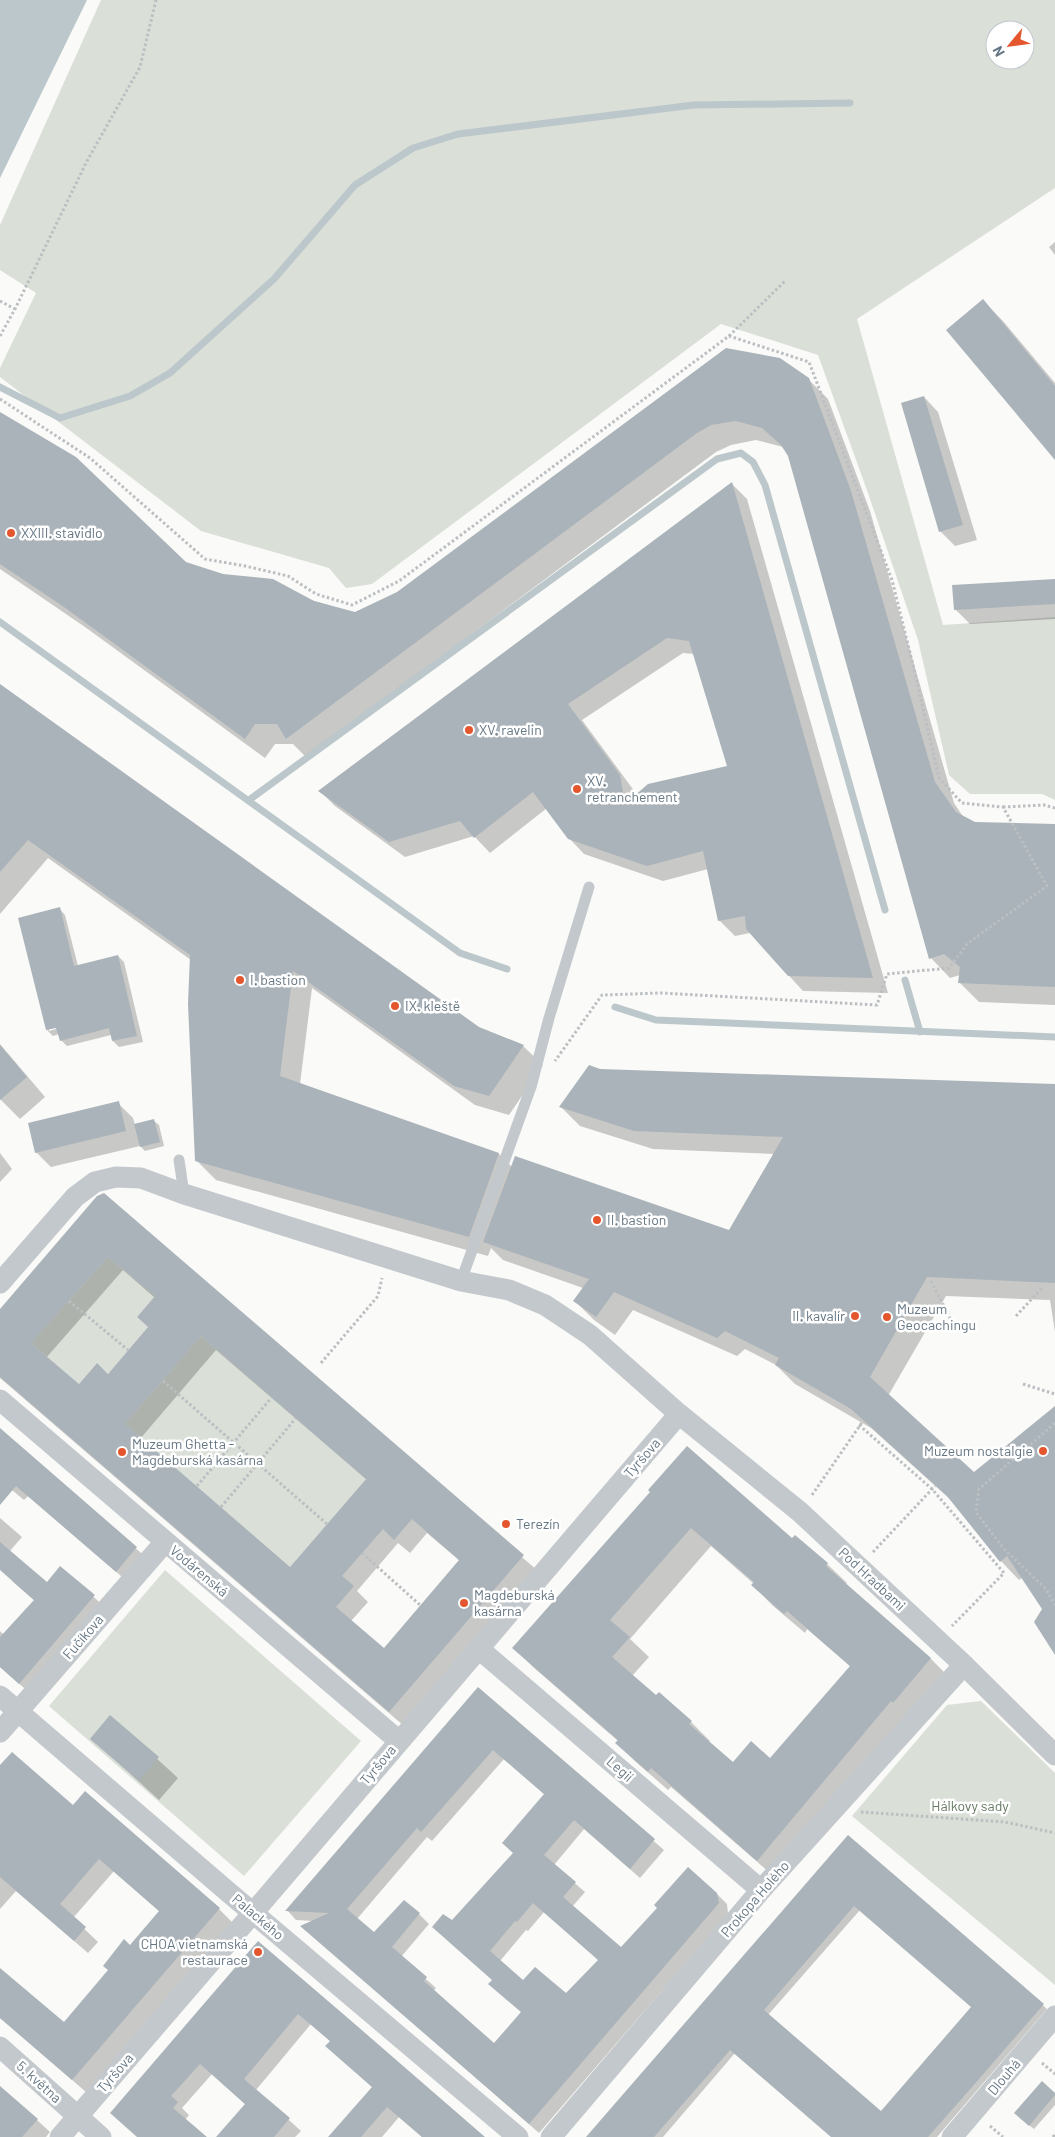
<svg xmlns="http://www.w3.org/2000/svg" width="1055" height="2137" font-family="Barlow,sans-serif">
<rect width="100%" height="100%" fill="#fafaf8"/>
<g fill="#dadfd7" fill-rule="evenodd">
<path d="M101,0h954v188l-198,131 86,306 112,-8v183l-13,-6h-72l-21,-19 -31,-135 -50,-147 -50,-138 -97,-31 -349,260 -26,4 -17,-20 -128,-37 -201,-154v-9l36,-75 -36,-23v-45zM995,30h30v30h-30z"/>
<polygon points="108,1257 155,1296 137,1317 148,1327 108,1374 96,1364 79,1384 31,1343"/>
<polygon points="201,1336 366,1479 290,1567 125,1424"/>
<polygon points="165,1570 361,1741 244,1876 49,1706"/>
<polygon points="981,1701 1055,1773 1055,1985 852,1816 947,1705"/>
</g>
<polygon fill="#bbc7cb" points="0,0 87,0 0,178"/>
<g fill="#0003" fill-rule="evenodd">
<polygon points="1055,242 1055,255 1049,247"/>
<polygon points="983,301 1003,321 1055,383 1055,458"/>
<polygon points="727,350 808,379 828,399 870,511 954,803 964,818 975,823 1055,825 1055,1005 979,1002 960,983 960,975 950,978 931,958 789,456 783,447 756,440 731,445 716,452 306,757 293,744 275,744 265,758 85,627 0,569 0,420 185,563 355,613 397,593"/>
<polygon points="924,397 938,412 977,540 955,546 940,531"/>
<path d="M732,484l15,15 141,494 -85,-2 -53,-58 -15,3 -15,-15 -12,-52 -45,12 -79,-27 -15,-16 -22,-30 -57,45 -16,-17 -69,21 -70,-51 -15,-15zM683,653l11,1 34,113 -92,29 -1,-4 -53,-72z"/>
<polygon points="1055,581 1055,619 970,624 955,609"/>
<polygon points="0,686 478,1028 523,1046 543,1065 509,1115 475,1105 312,988 300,1084 499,1154 512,1167 729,1231 774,1154 653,1149 580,1126 561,1107 600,1070 1055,1086 1055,1332 1050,1300 946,1296 888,1396 974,1474 1055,1407 1055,1653 1043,1609 1023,1577 1019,1580 1001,1561 953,1502 871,1428 795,1384 776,1365 745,1349 737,1356 633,1310 615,1335 594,1320 575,1301 583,1288 503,1260 491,1248 488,1256 216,1180 197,1161 191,960 48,858 0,914"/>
<path d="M59,908l6,7 13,51 40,-10 6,6 19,80 -24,5 -6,-6 -2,-6 -44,11 -6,-6 -2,-6 -6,2 -6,-6zM63,1027l-14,4v-3z"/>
<polygon points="0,1044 45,1097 20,1119 0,1099"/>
<polygon points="118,1103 133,1118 135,1125 154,1121 159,1125 164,1146 145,1151 140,1146 51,1167 36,1152"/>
<polygon points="0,1153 12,1169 0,1182"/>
<path d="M104,1194l434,377 -134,155 -404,-348v-67zM123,1270l32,28 -6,30 -41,47 -29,11 -33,-28zM216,1350l151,130 -76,88 -151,-129zM427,1533l33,28 -76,88 -33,-28 17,-19 -11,-11 41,-48 12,10z"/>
<polygon points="0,1430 148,1559 128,1582 28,1496 24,1500 0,1480"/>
<path d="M651,1492l141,48 3,-4 32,28 20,19 -2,2 86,74 19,19 -173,201 -106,-92 -3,3 -32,-28 -19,-19 1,-2 -85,-74 -19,-19zM711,1546l43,38 -1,1 19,20 33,28 2,-4 44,38 -81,93 -37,4 -24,-21 1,-2 -19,-19 -35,-25 -24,-21 17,-19 -19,-18z"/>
<polygon points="0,1518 22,1537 10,1551 47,1584 61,1568 106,1608 31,1694 0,1667 0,1631 4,1635 35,1601 13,1582 0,1564"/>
<path d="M478,1689l186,161 -24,28 -56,-49 -30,36 31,27 -13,15 49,42 95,-56 11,11 1,10 -189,219 -237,-207 12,-5 -18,-1 -9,-10zM504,1759l41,36 -31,58 -62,69 41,59 29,32 -28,31 -61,-53 3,-3 -35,-31 28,-33 -10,-10 -45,20 -17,-15 70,-82 5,4zM544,1912l55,48 -33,35 -43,-13 -23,-21 26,-31 2,1z"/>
<polygon points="110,1716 178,1778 159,1800 91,1738"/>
<polygon points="0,1767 73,1807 219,1909 233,1923 86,2092 0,2018 0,1970 64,2024 160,1912 114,1871 73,1918 98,1942 88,1953 16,1891 0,1909"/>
<path d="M848,1836l199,173 -110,128h-105l-97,-84 -72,84h-75zM860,1910l113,98 -91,105 -114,-98z"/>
<polygon points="259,1943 483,2137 422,2137 399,2117 382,2137 330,2137 373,2088 327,2046 331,2042 311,2024 256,2090 301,2131 295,2137 218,2137 246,2105 212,2074 182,2108 189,2115 185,2120 205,2137 137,2137"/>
<polygon points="1055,2094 1055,2105 1034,2129 1020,2118"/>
<polygon points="0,2099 37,2120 50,2132 46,2137 0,2137"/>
</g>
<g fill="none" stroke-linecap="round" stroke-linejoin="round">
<g stroke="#bbc7cb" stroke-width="7">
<polyline points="0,387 60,418 130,396 170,373 274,279 355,185 413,148 458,134 694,105 850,103"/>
<polyline points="0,622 460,953 507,969"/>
<polyline points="249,800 717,459 741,453 753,462 765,485 885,910"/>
<polyline points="905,980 920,1032"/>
<polyline points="615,1007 656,1020 1055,1037"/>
</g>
</g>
<g fill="#aab3b9" fill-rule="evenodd">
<polygon points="983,299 1055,386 1055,460 946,330"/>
<polygon points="726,348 780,358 809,378 851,491 935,782 956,812 975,822 1055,824 1055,987 958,983 960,967 944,954 929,959 788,456 781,445 762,428 736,421 711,425 697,433 286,739 277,724 255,724 245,739 64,607 0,564 0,412 76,457 186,562 223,574 273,579 314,601 355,612 397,592"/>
<polygon points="924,396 963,525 939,532 901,403"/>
<path d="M732,482l141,496 -85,-2 -42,-47 -1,-13 -27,5 -15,-70 -56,15 -79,-27 -35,-47 -59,46 -14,-17 -71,21 -71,-51zM667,638l22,3 38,125 -79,18 -23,20 -5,-29 -52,-71z"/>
<polygon points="1055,579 1055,604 954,610 952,585"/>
<polygon points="0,684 479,1027 524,1045 489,1096 454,1086 293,971 280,1076 499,1153 469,1237 195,1161 188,1004 190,955 28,840 0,872"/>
<polygon points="60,907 74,966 118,955 137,1036 112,1041 109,1028 60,1041 56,1028 46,1030 18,918"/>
<polygon points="0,1045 27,1077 0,1100"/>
<polygon points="589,1065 600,1069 1055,1084 1055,1283 927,1277 870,1377 974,1472 1055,1406 1055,1655 1034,1622 1042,1609 1007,1556 1000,1562 947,1496 851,1409 775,1365 779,1358 725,1331 717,1338 614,1292 596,1317 573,1301 589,1279 483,1242 515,1156 729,1230 783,1137 634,1131 559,1107"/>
<polygon points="119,1101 126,1131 35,1153 28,1123"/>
<polygon points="154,1119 160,1142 140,1147 134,1124"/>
<path d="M104,1193l420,362 -135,157 -389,-335v-68l97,-113zM108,1257l47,39 -18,21 11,10 -40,47 -11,-11 -18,21 -48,-41zM201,1336l165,143 -76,88 -165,-143zM412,1519l47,41 -75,88 -48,-41 18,-21 -12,-10 41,-47 11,11z"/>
<polygon points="0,1428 137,1547 116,1572 16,1486 0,1505"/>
<path d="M687,1446l105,92 3,-3 33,28 -2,3 105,92 -38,45 -2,-2 -134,160 -106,-93 -3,4 -33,-29 3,-3 -106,-92 138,-156 -2,-2zM691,1528l63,54 -3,3 33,29 3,-3 63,55 -80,92 -19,-17 -18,21 -44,-38 3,-3 -33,-29 -3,3 -44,-38 18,-20 -20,-17z"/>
<polygon points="0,1542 47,1582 60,1566 95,1595 19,1684 0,1667 0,1637 34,1600 0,1570"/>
<path d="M478,1687l177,152 -25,30 -56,-49 -30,35 32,27 -13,15 58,50 36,-39 -3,-3 34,-38 29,26 2,10 -190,221 -229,-198 29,-13 -44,-2zM493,1750l51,44 -42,49 11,10 -61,67 -9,-6 -11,13 60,53 -4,4 33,28 -27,31 -70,-62 3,-4 -35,-30 28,-34 -16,-13 -30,32 -27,-23 70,-81 4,4zM533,1903l65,57 -32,33 -31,-26 -12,13 -33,-29 25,-30 2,1z"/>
<polygon points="110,1715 159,1757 139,1781 90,1739"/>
<polygon points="12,1752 73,1805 85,1791 220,1908 72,2080 0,2018 0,1968 64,2022 108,1970 103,1966 124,1939 130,1945 159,1911 99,1859 60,1904 86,1927 74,1941 0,1877 0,1765"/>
<path d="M848,1835l196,169 -72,83 -44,50h-97l-101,-87 -76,87h-68zM854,1906l117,101 -90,104 -117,-101z"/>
<polygon points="258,1941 349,2019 485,2137 422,2137 387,2107 361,2137 328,2137 372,2087 325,2046 330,2041 298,2014 244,2079 290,2118 274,2137 216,2137 245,2104 200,2064 171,2096 178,2102 173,2108 207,2137 137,2137 110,2113"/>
<polygon points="1042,2081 1055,2093 1055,2095 1029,2126 1014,2113"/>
<polygon points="0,2086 38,2119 22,2137 0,2137"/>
</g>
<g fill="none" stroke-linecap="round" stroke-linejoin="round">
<g stroke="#bbbfc2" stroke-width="3" stroke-dasharray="2.5 2.5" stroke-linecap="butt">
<polyline points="0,301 15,309"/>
<polyline points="0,336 15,309 87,161 140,67 156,0"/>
<polyline points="729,336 785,281"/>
<polyline points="0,399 90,458 205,559 245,566 288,576 316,594 352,605 399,581 729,336 809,362 892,580 914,669 939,778 962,803 1003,807 1047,886 968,943 949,968 887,974 877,1005 661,993 602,995 555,1061"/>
<polyline points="1003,807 1044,805 1055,808"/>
<polyline points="931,1281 950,1318"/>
<polyline points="69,1301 128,1350"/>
<polyline points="1016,1316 1042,1288"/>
<polyline points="321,1363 378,1296 382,1278"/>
<polyline points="163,1381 327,1524"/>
<polyline points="1023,1384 1055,1394"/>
<polyline points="1055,1423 979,1489 976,1512 1003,1548 1046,1589 1055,1605"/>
<polyline points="859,1425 932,1489 1004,1573 952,1626"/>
<polyline points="197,1486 272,1397"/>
<polyline points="812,1495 863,1421"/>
<polyline points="221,1507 296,1418"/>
<polyline points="873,1552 935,1486"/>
<polyline points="362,1553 420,1605"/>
<polyline points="861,1812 1005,1822 1055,1833"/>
<polyline points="1042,2063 1055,2074"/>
<polyline points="990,2126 1003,2137"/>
<polyline points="1053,2137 1055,2134"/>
</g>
<g stroke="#c3c8cc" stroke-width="11">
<polyline points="179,1160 184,1194"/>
<polyline points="461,1281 531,1087 549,1018 589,887"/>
</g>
<g stroke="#c3c8cc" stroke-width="21">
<polyline points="0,1283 75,1197 95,1182 116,1177 141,1178 184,1194 461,1281 509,1290 545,1305 590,1335 679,1414 800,1512 964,1665 1055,1755"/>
<polyline points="0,1400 399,1741"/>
<polyline points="478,1648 761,1890"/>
<polyline points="0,1696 227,1891 518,2137"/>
<polyline points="0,1732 165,1542"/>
<polyline points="0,2047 101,2137"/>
<polyline points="60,2137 253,1913 679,1414"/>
<polyline points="551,2137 761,1890 964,1665"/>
<polyline points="952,2137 1055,2016"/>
</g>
</g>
<g fill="#e4572e" stroke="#fff" stroke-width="2">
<circle cx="11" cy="533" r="5"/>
<circle cx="469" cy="730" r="5"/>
<circle cx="577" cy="789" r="5"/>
<circle cx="240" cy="980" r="5"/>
<circle cx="395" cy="1006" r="5"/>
<circle cx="597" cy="1220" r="5"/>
<circle cx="855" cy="1316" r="5"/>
<circle cx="887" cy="1317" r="5"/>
<circle cx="1043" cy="1451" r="5"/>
<circle cx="122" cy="1452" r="5"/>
<circle cx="506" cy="1524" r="5"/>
<circle cx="464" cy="1603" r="5"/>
<circle cx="258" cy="1952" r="5"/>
</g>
<g text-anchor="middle" stroke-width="5" stroke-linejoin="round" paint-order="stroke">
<g font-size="14" fill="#657683" stroke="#fff" text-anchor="start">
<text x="21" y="538">XXIII. stavidlo</text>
<text x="479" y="735">XV. ravelin</text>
<text x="587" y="786">XV.<tspan x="587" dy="16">retranchement</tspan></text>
<text x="250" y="985">I. bastion</text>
<text x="405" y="1011">IX. kleště</text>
<text x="607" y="1225">II. bastion</text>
<text x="897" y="1314">Muzeum<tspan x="897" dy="16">Geocachingu</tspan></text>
<text x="845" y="1321" text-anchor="end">II. kavalír</text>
<text x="132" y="1449">Muzeum Ghetta -<tspan x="132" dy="16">Magdeburská kasárna</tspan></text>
<text x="1033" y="1456" text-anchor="end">Muzeum nostalgie</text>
<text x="516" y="1529">Terezín</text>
<text x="474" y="1600">Magdeburská<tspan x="474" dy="16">kasárna</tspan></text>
<text x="248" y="1949" text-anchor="end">CHOA vietnamská<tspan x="248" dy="16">restaurace</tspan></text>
</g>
<g font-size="14" fill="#657683" stroke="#fff">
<text transform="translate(642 1458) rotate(-49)" y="5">Tyršova</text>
<text transform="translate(199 1571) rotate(40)" y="5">Vodárenská</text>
<text transform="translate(872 1579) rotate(43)" y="5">Pod Hradbami</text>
<text transform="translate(83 1637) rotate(-49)" y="5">Fučíkova</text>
<text transform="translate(378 1765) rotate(-50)" y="5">Tyršova</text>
<text transform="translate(620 1769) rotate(41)" y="5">Legií</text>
<text transform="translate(755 1899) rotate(-49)" y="5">Prokopa Holého</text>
<text transform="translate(258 1917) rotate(40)" y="5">Palackého</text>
<text transform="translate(115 2073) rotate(-49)" y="5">Tyršova</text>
<text transform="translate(1004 2077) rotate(-50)" y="5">Dlouhá</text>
<text transform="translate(39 2082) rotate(42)" y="5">5. května</text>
</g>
<g font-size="14" fill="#687a64" stroke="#fff">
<text x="970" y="1811">Hálkovy sady</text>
</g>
</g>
<g transform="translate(1010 45) rotate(241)"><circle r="24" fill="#ffffff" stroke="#c1c8cd"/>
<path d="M0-4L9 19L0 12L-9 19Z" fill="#e4572e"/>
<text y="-8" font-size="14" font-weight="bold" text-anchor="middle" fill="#657683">N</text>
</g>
</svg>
